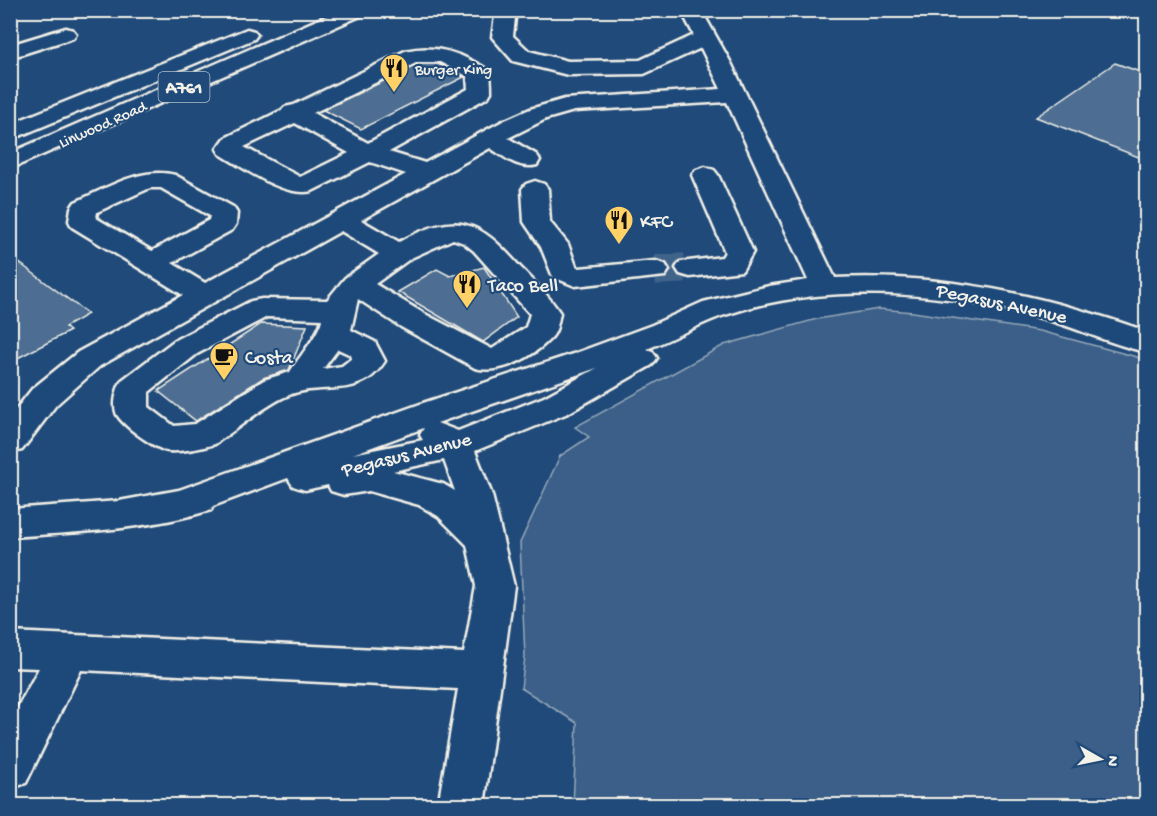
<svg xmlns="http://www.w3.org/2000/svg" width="1157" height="816" font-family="'Gochi Hand',sans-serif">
<rect width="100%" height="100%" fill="#1f4a7a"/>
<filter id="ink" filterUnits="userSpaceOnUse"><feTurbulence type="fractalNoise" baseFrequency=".0167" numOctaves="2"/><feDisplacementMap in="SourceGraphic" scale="12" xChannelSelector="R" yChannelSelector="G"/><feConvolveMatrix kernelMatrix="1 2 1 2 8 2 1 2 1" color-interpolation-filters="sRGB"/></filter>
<g filter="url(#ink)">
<polygon fill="#3a5f88" stroke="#97a8b8" stroke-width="1.5" points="879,309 913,312 1040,331 1137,357 1146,362 1146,805 573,805 577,723 521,688 525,657 520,543 560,456 589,437 575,427 724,345 817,319"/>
<g fill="#4d6e92" stroke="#f4f1e8" stroke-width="1.5">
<polygon points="1115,63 1146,74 1146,160 1036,117"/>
<polygon points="419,64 438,64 464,77 361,129 323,110"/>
<polygon points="10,256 88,314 65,327 70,331 10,362"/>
<polygon points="484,267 517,317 483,342 398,292 437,269 450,276"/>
<polygon points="261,324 307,326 289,370 263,378 196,421 158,391"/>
</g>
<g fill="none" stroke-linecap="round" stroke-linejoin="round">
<polyline stroke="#3f638a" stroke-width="30" stroke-dasharray="30 15" stroke-linecap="butt" points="655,270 690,268"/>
<g stroke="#f4f1e8" stroke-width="5">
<g id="minor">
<path d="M499,10h23l-7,8 -2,18 16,15 39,10 72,-1 54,-25 -11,-21 2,-4h23l-4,5 27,48 104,215c110,-5 208,17 311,53v21c-38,-8 -74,-27 -113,-36 -100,-26 -212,-34 -311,0 -25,9 -50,23 -75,33l5,2 5,7 -5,7 -84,48 -93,38 17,44 22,91 -30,220h-46l20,-117 -377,-19 -55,113 -16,6v-67l29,-54 -29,-1v-35l454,21 12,-67 -9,-41 -29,-29 -19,-11 -50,-14 -25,4 -13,-4 -3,-6 -23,5 -12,-4 -5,-8 -75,28 -2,4c-65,20 -134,22 -201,27v-28l109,-8 60,-11 244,-87 150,-49 79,-29 51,-23 66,-16 39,-6 -81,-178 -153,9 -28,8 -38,19 29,17 3,5 -3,5c-18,5 -32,-8 -47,-17l-129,72 38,22c58,-31 79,-23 121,25 14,14 29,29 40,46 -2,9 -3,20 -10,26 -17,18 -50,36 -75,29l-74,-41 -43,-28 -7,31 24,12 10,19c-25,40 -61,20 -96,34 -21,8 -54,35 -74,49 -14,4 -33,8 -47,7 -11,-1 -50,-28 -52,-39 -3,-9 1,-24 6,-32l53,-40 76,-39 11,-2 65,1 18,-22 34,-24 -38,-23 -241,135 -44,39 -34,45 -12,3v-36l22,-28 46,-37 105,-57 -111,-68 -3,-6 2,-13 4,-6c30,-13 66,-36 100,-27l58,32 4,6 -1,11 -4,6 -60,33 33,20 201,-109 -36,-12 -58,29c-27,7 -68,-23 -92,-37l-3,-5 8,-11 57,-28 3,-3 9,-2 111,-54c25,-6 47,-1 69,11 5,3 13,5 15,11 2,5 2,13 2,19l-3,5 -99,55 36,11 78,-42 27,-12 35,-10 156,-10 -20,-41 -57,26 -76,1 -55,-14 -21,-24 3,-21zM418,62h22l27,14 1,13 -100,54 -55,-30zM295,123l54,30 -49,24 -56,-30zM150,188h11l49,28 -1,4 -57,31 -56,-33 1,-6zM453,239l11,4 10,8 56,63 -4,13 -34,22 -69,-36 -48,-29 36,-26zM267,317l55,2c-2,14 -23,38 -32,53l-26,8 -69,44 -21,2 -25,-19v-15l48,-38zM338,349l13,6 1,3 -10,8 -19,3zM597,368l-53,29 -86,34 -21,-8zM424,428l-4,7 3,5 -70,14zM444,460l11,31 -12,-7 -50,-13z"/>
<polygon points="66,28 73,30 76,34 73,38 10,58 10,45"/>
<polygon points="705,167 714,170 718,175 753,252 742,271 690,277 680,274 676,268 680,262 722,257 725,252 692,175 696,170"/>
<polygon points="535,181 544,184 548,189 550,222 568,244 576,266 579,268 655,261 665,264 669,270 665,276 575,286 553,277 541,247 524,222 522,189 526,184"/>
</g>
</g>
<g stroke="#f4f1e8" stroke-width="5">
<g id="major">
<polygon points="340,10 368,10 365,14 10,169 10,153"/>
<polygon points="247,29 254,31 257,35 254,39 10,140 10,124"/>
</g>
</g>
<use href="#minor" fill="#1f4a7a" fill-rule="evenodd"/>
<use href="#major" fill="#1f4a7a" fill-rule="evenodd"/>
</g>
</g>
<defs>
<g id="restaurant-pin" transform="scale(1.5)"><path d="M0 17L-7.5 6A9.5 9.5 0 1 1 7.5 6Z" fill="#ffd166" stroke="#1f4a7a"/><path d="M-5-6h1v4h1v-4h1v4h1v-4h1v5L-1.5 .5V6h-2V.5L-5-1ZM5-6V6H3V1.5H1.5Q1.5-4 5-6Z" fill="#111"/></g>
<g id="cafe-pin" transform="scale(1.5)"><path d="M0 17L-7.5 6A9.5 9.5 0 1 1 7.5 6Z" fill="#ffd166" stroke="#1f4a7a"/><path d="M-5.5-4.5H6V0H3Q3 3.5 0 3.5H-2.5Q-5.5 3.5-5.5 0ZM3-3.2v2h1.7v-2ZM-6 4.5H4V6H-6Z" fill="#111"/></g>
</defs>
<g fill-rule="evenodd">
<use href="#restaurant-pin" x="394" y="68"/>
<use href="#restaurant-pin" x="619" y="220"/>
<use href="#restaurant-pin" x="467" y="284"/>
<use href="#cafe-pin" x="224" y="356"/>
</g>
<g text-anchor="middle" stroke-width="4.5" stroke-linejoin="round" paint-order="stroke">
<g font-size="16" fill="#f4f1e8" stroke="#1f4a7a" text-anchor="start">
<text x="415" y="74">Burger King</text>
</g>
<g font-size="16" fill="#f4f1e8" stroke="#1f4a7a">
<text transform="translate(102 123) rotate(-24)" y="6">Linwood Road</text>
</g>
<rect fill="#1f4a7a" stroke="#b4bfc7" stroke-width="1.5" x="158.5" y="72" width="51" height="30" rx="4.5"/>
<g font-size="18" font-weight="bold" fill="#f4f1e8">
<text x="184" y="93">A761</text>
</g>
<g font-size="20" fill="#f4f1e8" stroke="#1f4a7a" text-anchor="start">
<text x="640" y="227">KFC</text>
<text x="488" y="291">Taco Bell</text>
<text x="245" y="363">Costa</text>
</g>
<g font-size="20" fill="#f4f1e8" stroke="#1f4a7a">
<text transform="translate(1002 302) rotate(12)" y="7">Pegasus Avenue</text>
<text transform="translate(406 453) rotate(-14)" y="7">Pegasus Avenue</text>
</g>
</g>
<rect width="1157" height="816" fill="none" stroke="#1f4a7a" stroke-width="36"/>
<rect x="18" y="18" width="1121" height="780" fill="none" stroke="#f4f1e8" stroke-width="2" filter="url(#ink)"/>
<g transform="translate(1100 759) rotate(99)" stroke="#1f4a7a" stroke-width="4.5" paint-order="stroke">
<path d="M0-4.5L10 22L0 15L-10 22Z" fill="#f4f1e8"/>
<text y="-9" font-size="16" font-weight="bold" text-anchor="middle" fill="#f4f1e8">N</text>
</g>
</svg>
